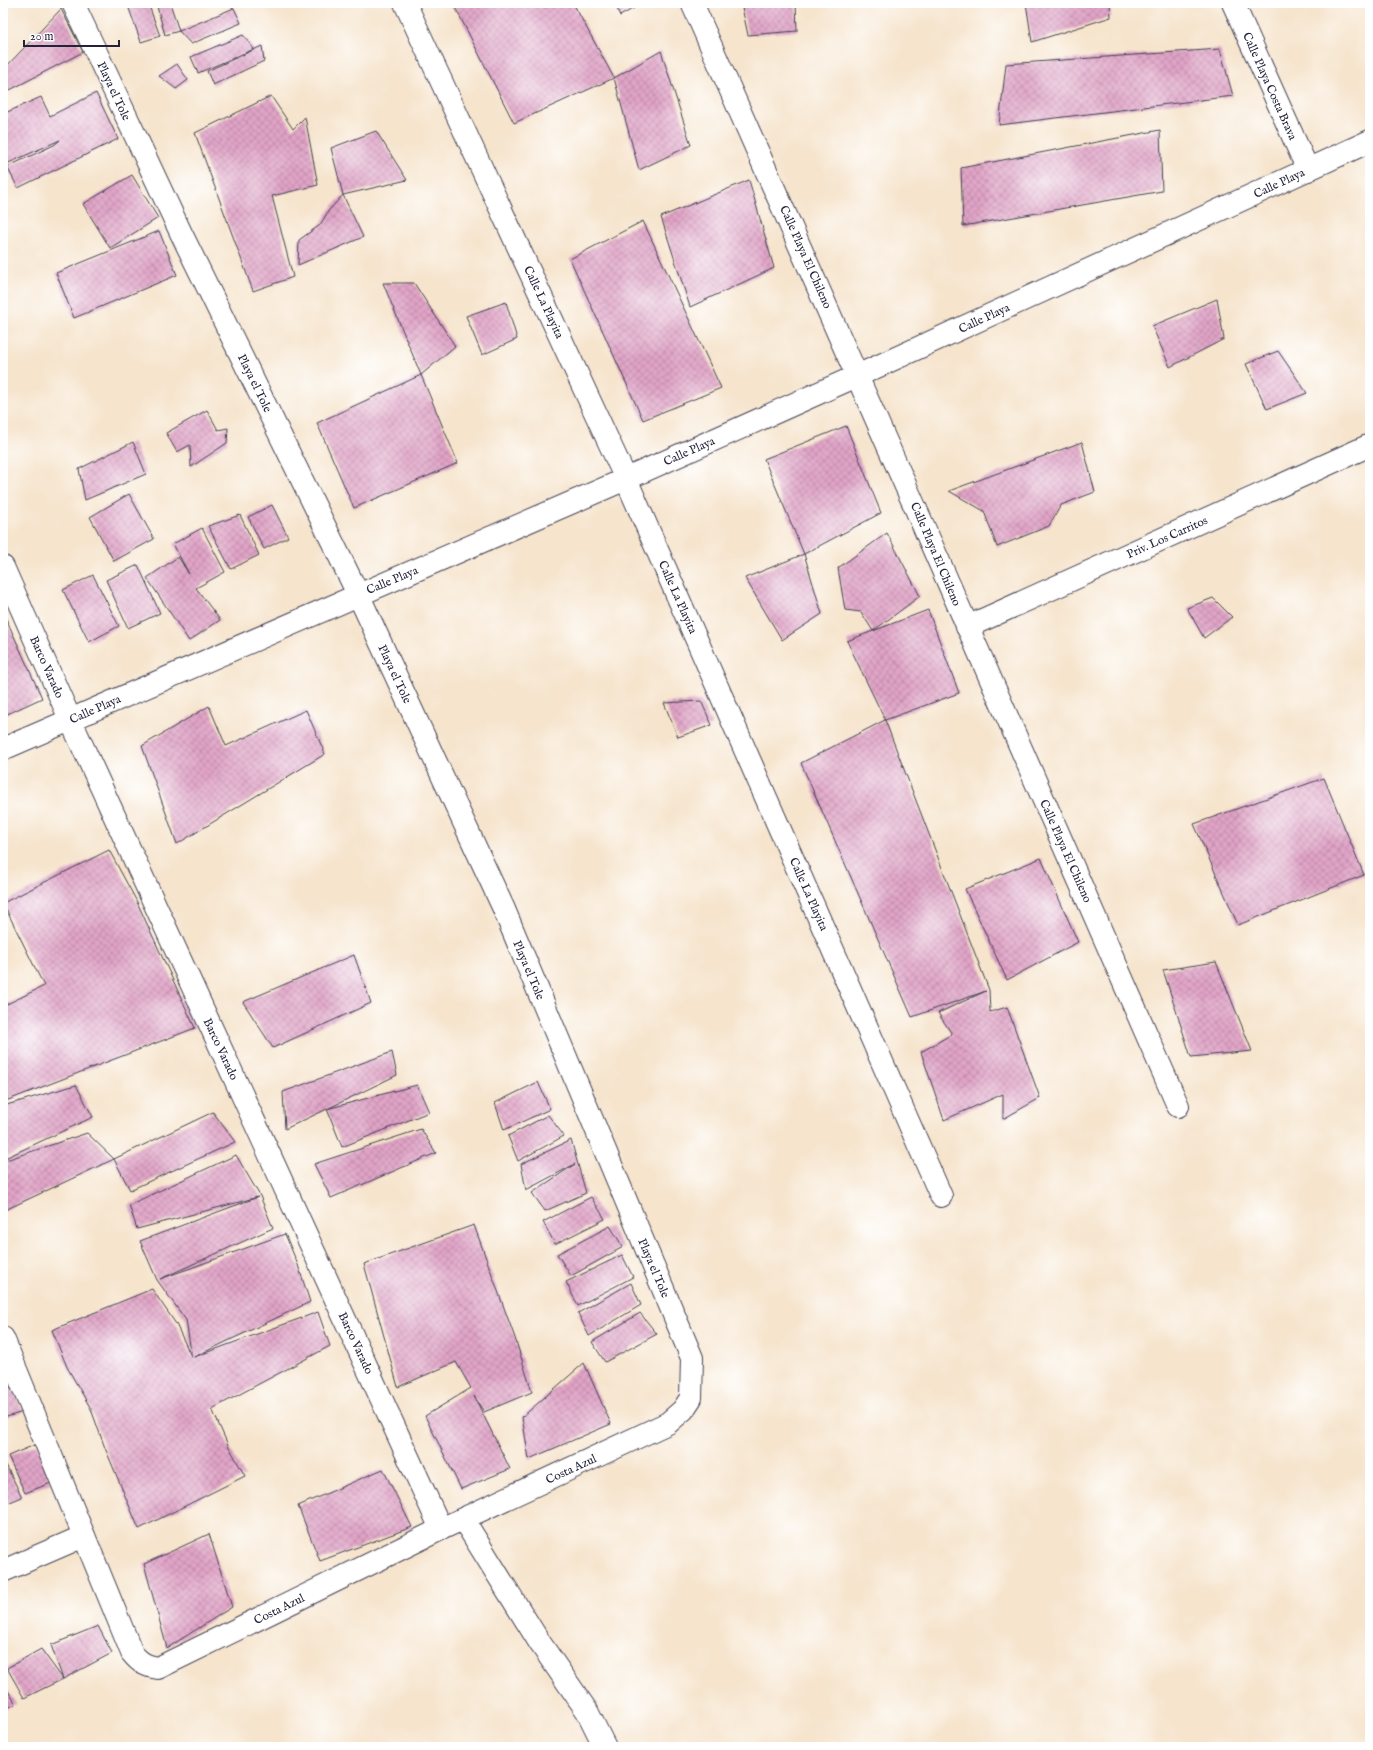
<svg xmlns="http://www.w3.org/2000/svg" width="1373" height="1750" font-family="'IM FELL English',serif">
<defs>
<pattern id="building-cross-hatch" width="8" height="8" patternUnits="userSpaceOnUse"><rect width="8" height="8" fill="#e1a4c7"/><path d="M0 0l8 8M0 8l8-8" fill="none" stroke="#b685a3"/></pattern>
</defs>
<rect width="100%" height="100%" fill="#fff"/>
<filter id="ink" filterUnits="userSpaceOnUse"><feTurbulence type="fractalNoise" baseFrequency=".025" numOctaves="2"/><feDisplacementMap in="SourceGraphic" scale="8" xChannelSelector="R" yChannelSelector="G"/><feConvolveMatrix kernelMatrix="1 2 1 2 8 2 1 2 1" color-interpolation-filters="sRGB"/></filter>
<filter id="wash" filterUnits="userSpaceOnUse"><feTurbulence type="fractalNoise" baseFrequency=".012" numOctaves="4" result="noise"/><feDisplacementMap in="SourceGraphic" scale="16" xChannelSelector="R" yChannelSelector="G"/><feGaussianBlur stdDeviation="0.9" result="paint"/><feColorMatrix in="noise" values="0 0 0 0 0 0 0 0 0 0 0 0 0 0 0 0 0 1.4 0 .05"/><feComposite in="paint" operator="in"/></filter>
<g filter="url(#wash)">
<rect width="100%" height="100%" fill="#f6e4cc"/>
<g id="blocks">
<g fill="url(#building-cross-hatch)">
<polygon points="127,3 148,3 160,36 141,42"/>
<polygon points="156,3 170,3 179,31 234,8 241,23 191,44 179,31 165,35"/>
<polygon points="453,3 573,3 614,78 661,51 691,145 639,170 614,78 514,123"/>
<polygon points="615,3 643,3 620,16"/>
<polygon points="741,3 796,3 797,31 748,35"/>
<polygon points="1026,3 1110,3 1111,17 1032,42"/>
<polygon points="61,9 83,52 6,92 3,85 3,70"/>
<polygon points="243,35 254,49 198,73 191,57"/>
<polygon points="262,46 264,61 213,85 207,71"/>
<polygon points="1220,49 1233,96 999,125 1006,64"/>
<polygon points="177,64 188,80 176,89 159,76"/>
<polygon points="96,93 118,139 18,188 7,167 54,145 60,140 4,165 3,114 41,97 50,116"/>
<polygon points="271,96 293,129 305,117 318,185 272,196 293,277 253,291 195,133"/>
<polygon points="1160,130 1162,191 963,226 961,168"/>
<polygon points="376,131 407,180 343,195 331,148"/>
<polygon points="132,175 158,218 110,248 83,204"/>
<polygon points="749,180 774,268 690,307 661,217"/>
<polygon points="343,195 363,237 298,265 299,240 320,225 329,210"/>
<polygon points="643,221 721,388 643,420 570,259"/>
<polygon points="159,231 177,275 74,318 56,273"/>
<polygon points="383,283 414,283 455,346 421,375"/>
<polygon points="1217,299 1224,339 1170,367 1152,326"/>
<polygon points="506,302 517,339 482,355 466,316"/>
<polygon points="1278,351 1307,393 1267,409 1246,364"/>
<polygon points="421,375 458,463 354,508 317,423"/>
<polygon points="207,410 218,430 228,428 227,443 191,467 190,445 177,452 166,433"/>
<polygon points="846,426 881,513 804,554 764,459"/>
<polygon points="133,442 146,474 85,500 79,469"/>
<polygon points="1082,442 1095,492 1061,505 1049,526 997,547 984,511 949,491"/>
<polygon points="129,494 154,539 114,561 90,517"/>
<polygon points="272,505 288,537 264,549 248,517"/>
<polygon points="240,515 259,555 231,569 208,526"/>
<polygon points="202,528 225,572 196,588 220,620 189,641 147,578 178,557 189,574 173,544"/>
<polygon points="887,533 920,596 873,631 928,610 959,693 885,720 847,641 873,631 861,612 845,610 838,568"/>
<polygon points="804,554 822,614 782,640 745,578"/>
<polygon points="138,565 160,613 128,628 106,580"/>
<polygon points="93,575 119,626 89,642 63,590"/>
<polygon points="1213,598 1232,617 1204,638 1187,608"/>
<polygon points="3,612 42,698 3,716"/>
<polygon points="701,701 712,725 678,737 664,703"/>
<polygon points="209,706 226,746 306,710 325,754 177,844 142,746"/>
<polygon points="885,720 989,990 990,1012 1007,1007 1040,1098 1003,1119 1003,1094 944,1120 921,1052 952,1034 938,1013 986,991 912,1017 801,763"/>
<polygon points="1324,778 1364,875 1238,925 1194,824"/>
<polygon points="109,850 136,900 195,1028 3,1102 3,1006 44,986 3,903"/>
<polygon points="1041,858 1078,942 1007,980 965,889"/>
<polygon points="354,955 371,1003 273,1048 243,1002"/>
<polygon points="1216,962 1252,1051 1191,1057 1163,970"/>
<polygon points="392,1052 397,1075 327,1109 417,1085 429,1112 342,1147 327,1109 285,1129 283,1092"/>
<polygon points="538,1082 550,1109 504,1130 495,1103"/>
<polygon points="76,1085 93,1117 3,1159 3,1106"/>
<polygon points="213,1112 235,1142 130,1190 114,1159"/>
<polygon points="548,1115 564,1136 518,1161 508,1136"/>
<polygon points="421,1129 436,1153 331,1198 314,1164"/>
<polygon points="87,1133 114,1159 3,1211 3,1161"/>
<polygon points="571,1140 586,1193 545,1211 532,1193 575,1164 526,1190 521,1164"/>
<polygon points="236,1155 260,1196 273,1228 160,1279 285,1234 298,1265 310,1302 194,1357 318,1312 330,1346 212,1409 228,1445 245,1476 139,1529 105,1448 91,1409 67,1367 52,1330 152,1289 176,1324 192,1358 186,1320 157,1280 140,1241 258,1197 137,1229 129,1205"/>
<polygon points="591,1197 605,1219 555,1244 543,1222"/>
<polygon points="474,1225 515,1338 532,1392 484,1412 474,1396 510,1469 461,1489 425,1416 471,1388 456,1362 398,1387 364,1264"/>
<polygon points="610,1226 623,1247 571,1276 557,1254"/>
<polygon points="622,1255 633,1277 578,1306 566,1282"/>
<polygon points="631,1283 641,1305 589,1336 578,1313"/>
<polygon points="640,1313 657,1334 605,1362 592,1342"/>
<polygon points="584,1363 611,1424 529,1459 522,1417"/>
<polygon points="4,1367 23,1412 3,1418 3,1368"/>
<polygon points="37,1444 51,1483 25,1493 8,1456"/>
<polygon points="3,1459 22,1497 3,1505"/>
<polygon points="383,1469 412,1527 320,1561 298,1506"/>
<polygon points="209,1534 232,1607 167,1648 144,1564"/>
<polygon points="98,1626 112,1653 63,1679 51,1645"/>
<polygon points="41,1649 63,1679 24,1698 7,1668"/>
<polygon points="3,1683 16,1704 3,1710"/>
</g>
</g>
</g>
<g filter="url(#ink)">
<use href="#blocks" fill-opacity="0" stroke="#423f51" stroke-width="1"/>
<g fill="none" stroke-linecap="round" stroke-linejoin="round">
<g stroke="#423f51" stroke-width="24">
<g id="minor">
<polyline points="405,3 626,479 941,1196"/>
<path d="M692,3c164,367 324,735 486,1103"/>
<polyline points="1233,3 1308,170"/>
<polyline points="3,567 70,719 441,1529"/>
<polyline points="967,627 1368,446"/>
<polyline points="3,749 626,479 859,375 1370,141"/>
<path d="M3,1338l129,315c8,10 14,13 26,15l283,-139 227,-106 15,-13 8,-12 1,-40 -189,-451 -145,-313 -177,-361 -108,-230"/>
<polyline points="463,1519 540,1643 587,1711 605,1747"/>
<polyline points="3,1571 84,1536"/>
</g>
</g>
<use href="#minor" stroke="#fff" stroke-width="22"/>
</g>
</g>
<g text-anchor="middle" stroke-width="3" stroke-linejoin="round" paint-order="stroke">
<g font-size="12" fill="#22223b" stroke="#fff">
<text transform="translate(1270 86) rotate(66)" y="4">Calle Playa Costa Brava</text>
<text transform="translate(114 91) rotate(65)" y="4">Playa el Tole</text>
<text transform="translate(1279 183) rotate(-25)" y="4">Calle Playa</text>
<text transform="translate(806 257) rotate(66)" y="4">Calle Playa El Chileno</text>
<text transform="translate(544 302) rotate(65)" y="4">Calle La Playita</text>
<text transform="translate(984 318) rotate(-25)" y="4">Calle Playa</text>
<text transform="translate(255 383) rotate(64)" y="4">Playa el Tole</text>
<text transform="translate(689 451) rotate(-24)" y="4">Calle Playa</text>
<text transform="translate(1167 537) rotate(-24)" y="4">Priv. Los Carritos</text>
<text transform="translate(936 554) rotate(67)" y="4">Calle Playa El Chileno</text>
<text transform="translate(392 580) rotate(-23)" y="4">Calle Playa</text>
<text transform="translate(678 597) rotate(66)" y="4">Calle La Playita</text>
<text transform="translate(47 667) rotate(66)" y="4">Barco Varado</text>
<text transform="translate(395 674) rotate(65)" y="4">Playa el Tole</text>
<text transform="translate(95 709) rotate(-24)" y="4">Calle Playa</text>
<text transform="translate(1066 851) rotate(66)" y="4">Calle Playa El Chileno</text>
<text transform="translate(809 894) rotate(66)" y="4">Calle La Playita</text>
<text transform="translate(529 970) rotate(67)" y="4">Playa el Tole</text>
<text transform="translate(221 1049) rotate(65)" y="4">Barco Varado</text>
<text transform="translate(654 1268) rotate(67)" y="4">Playa el Tole</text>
<text transform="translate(356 1343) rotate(65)" y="4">Barco Varado</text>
<text transform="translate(571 1469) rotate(-25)" y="4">Costa Azul</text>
<text transform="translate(279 1609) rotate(-26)" y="4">Costa Azul</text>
</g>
</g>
<rect width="1373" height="1750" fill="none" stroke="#fff" stroke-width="16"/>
<path d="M24 40v6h95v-6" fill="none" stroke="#22223b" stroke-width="2"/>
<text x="30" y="40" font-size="12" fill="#22223b" stroke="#ffffff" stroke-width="3" paint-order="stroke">20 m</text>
</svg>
